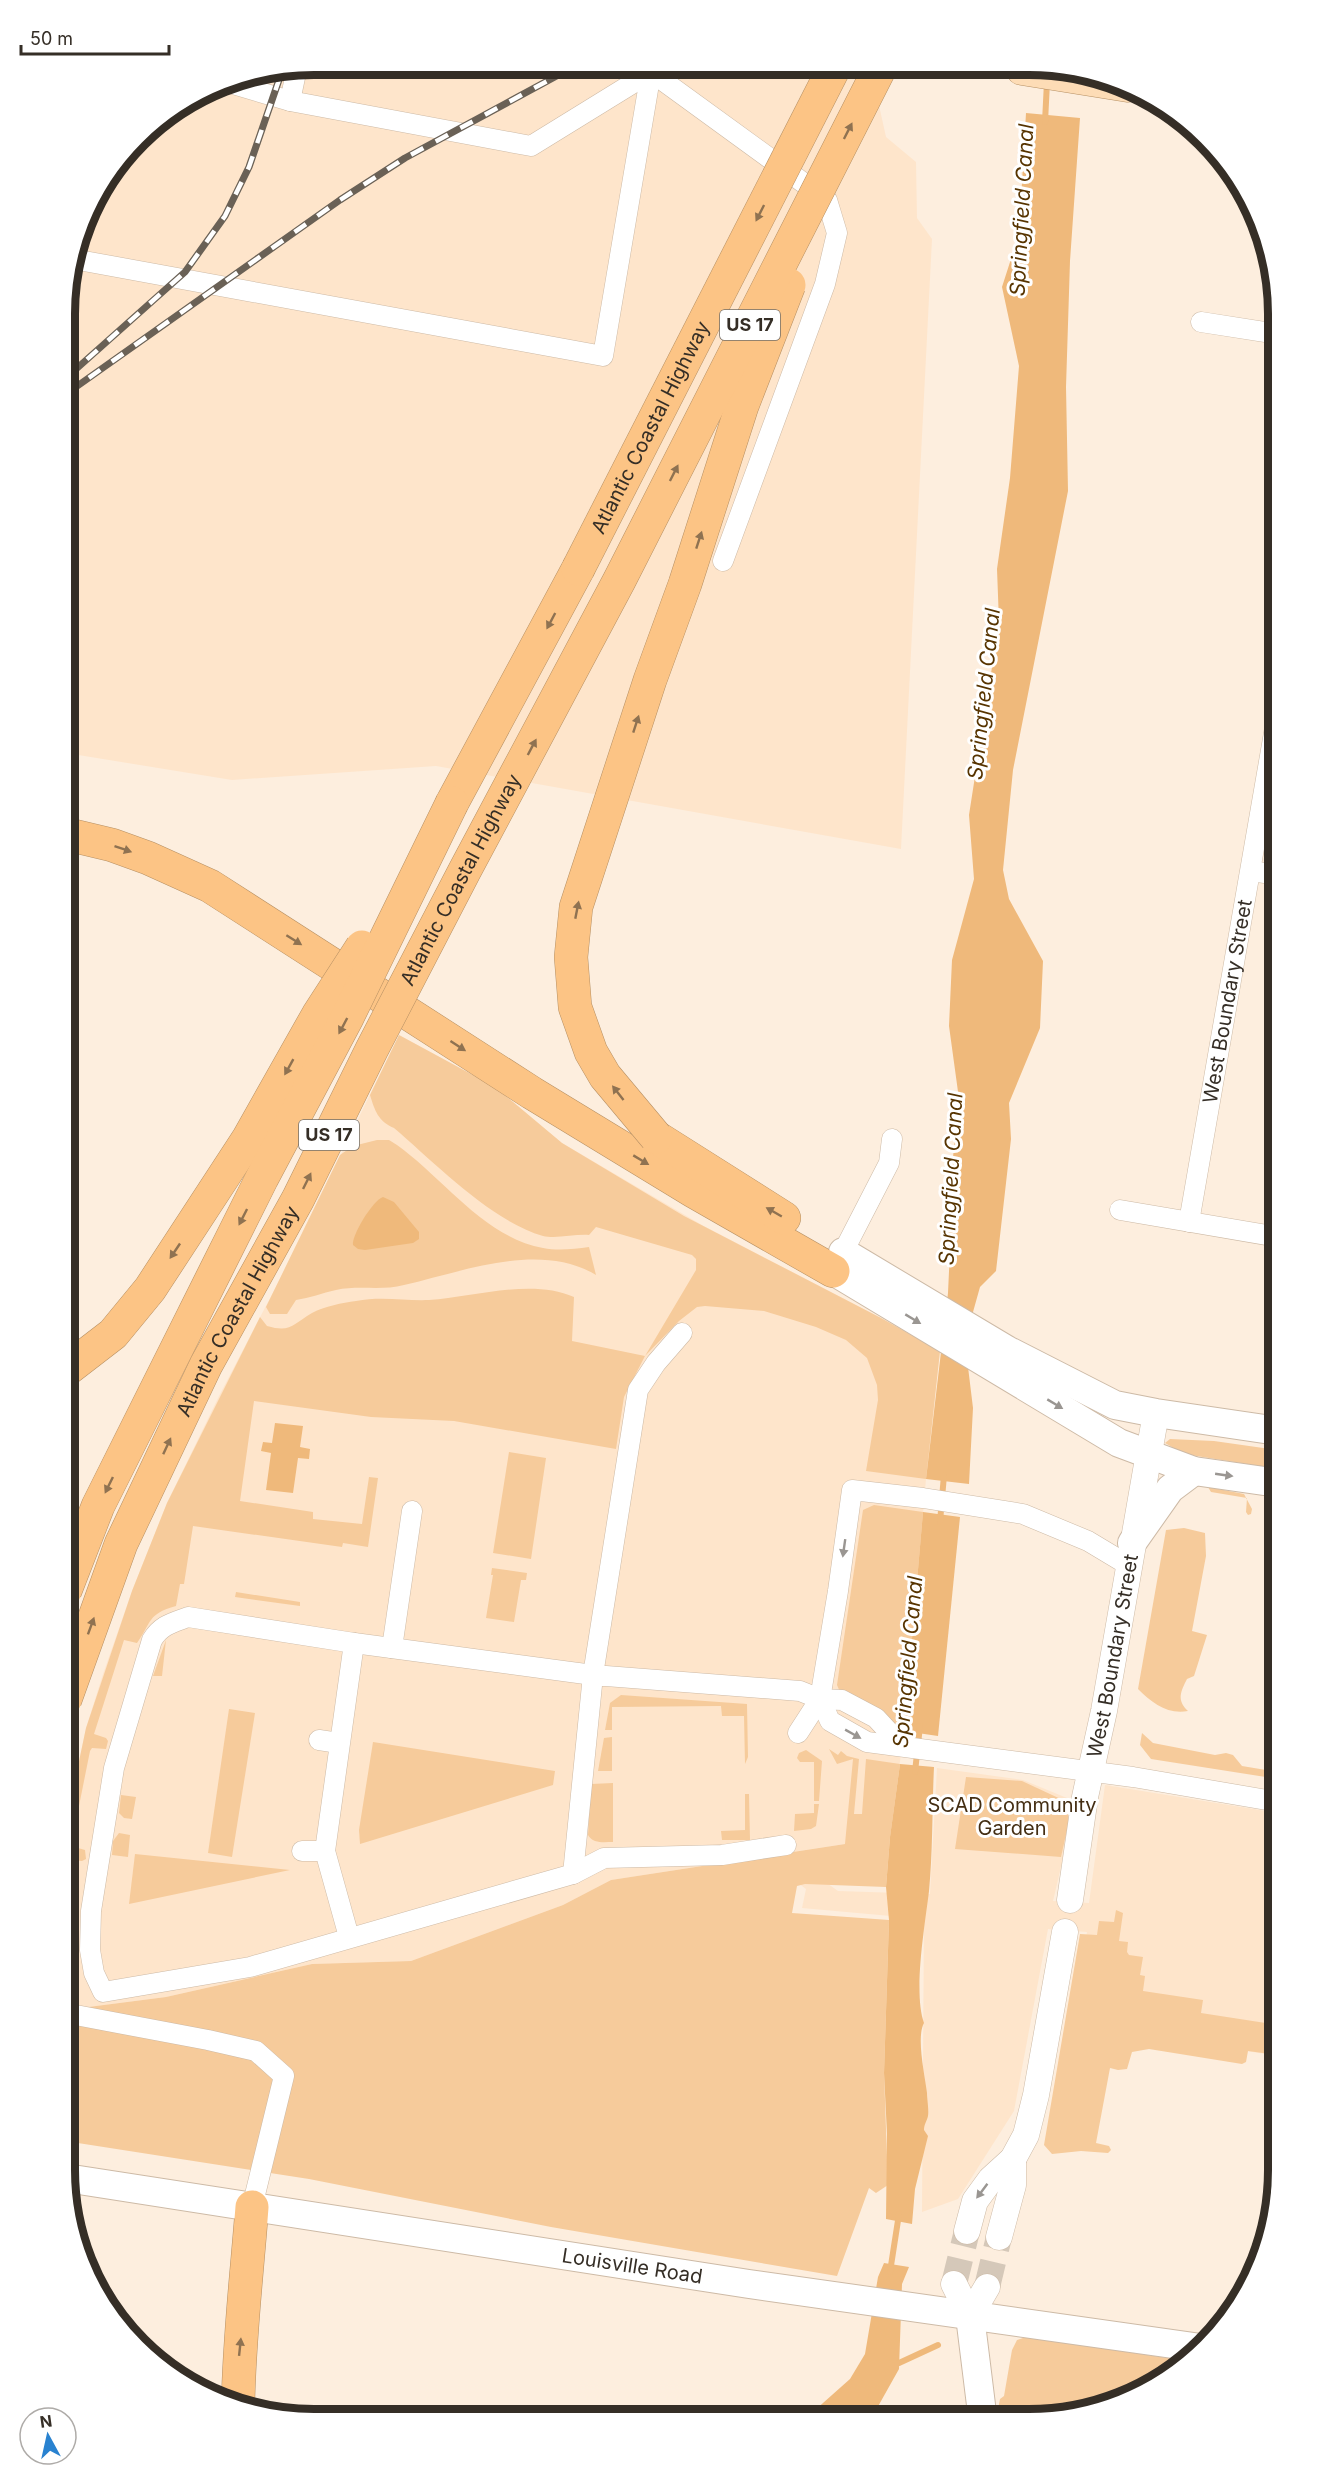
<svg xmlns="http://www.w3.org/2000/svg" width="1343" height="2484" font-family="Inter,sans-serif">
<rect width="100%" height="100%" fill="#fdeede"/>
<g fill="#fee5cb">
<polygon points="314,65 895,68 878,101 886,137 916,162 917,218 932,239 901,849 436,766 232,780 66,753 67,281 90,203 149,127 219,83"/>
<polygon points="399,1035 495,1087 562,1143 702,1225 881,1318 940,1351 926,1479 904,1731 890,1837 611,1880 563,1905 411,1961 312,1964 166,1997 65,2010 65,1828 86,1728 103,1674 132,1591 167,1503 219,1396 281,1277"/>
<polygon points="937,1768 1023,1780 1067,1798 1072,1820 1053,1901 1089,1903 1105,1785 1278,1813 1278,2056 1073,2024 1087,1932 1048,1929 1014,2111 958,2199 922,2212 924,1919 802,1908 806,1889 767,1860 789,1856 838,1891 930,1894"/>
</g>
<g fill="#f6cb9b">
<path d="M399,1035l96,52 67,56 122,73 197,102 59,33 -14,128 -60,-8 12,-71 -1,-15 -10,-27 -21,-18 -30,-13 -52,-16 -59,-5 -8,1 -18,14 -34,35 -21,41 -8,52 -162,-28 -83,-4 -117,-16 -14,100 73,11v7l49,5 7,-47 9,1 -10,69 -25,-4 -1,4 -149,-21 -9,58h-4l-4,22c-29,8 -24,16 -39,37l-13,-3 -30,94 12,4 2,3 -2,8 -14,-1 -2,3 -19,95 14,4 1,9 -4,2 -11,-1 -6,87v-119l21,-100 46,-137 35,-88 93,-186 7,9c24,7 26,-2 45,-13 13,-7 30,-10 44,-12 25,-5 49,0 73,-1 45,-3 103,-22 145,-3l-2,44 73,15 51,-86v-11l-4,-4 -96,-28 -7,8c-14,-1 -33,4 -46,1 -52,-15 -108,-73 -149,-108 -16,-7 -19,-17 -24,-33z"/>
<path d="M377,1140h12l8,5c45,32 88,93 146,103 15,3 31,1 46,-1l7,28c-57,-34 -134,-3 -192,10 -22,6 -46,0 -68,5 -14,3 -26,8 -40,10l-9,14h-17l-4,-7 74,-152 13,-9z"/>
<polygon points="1170,1439 1214,1441 1278,1450 1278,1469 1184,1454 1165,1443"/>
<polygon points="509,1452 546,1458 531,1559 493,1553"/>
<polygon points="1208,1487 1244,1494 1252,1509 1251,1514 1248,1515 1246,1512 1247,1498 1211,1492"/>
<polygon points="874,1505 923,1512 904,1731 840,1692 837,1685 863,1510"/>
<path d="M1184,1528l21,5 1,23 -14,75 15,4 -13,41 -7,3c-6,12 -11,21 1,32 -20,4 -36,-8 -50,-22l28,-159z"/>
<polygon points="492,1568 527,1573 526,1580 521,1580 514,1622 486,1618 493,1575 491,1575"/>
<polygon points="236,1592 300,1602 300,1606 235,1597"/>
<polygon points="166,1640 162,1676 153,1676"/>
<polygon points="621,1695 747,1704 748,1757 745,1764 744,1716 722,1716 721,1706 612,1707 612,1730 605,1730 610,1703"/>
<polygon points="229,1709 255,1713 232,1857 208,1853"/>
<polygon points="1142,1733 1153,1743 1215,1755 1226,1753 1233,1755 1242,1766 1278,1772 1278,1779 1151,1759 1140,1745"/>
<polygon points="612,1737 612,1771 598,1771 604,1738"/>
<polygon points="373,1742 555,1771 553,1785 360,1844 359,1830"/>
<polygon points="829,1749 838,1755 841,1751 847,1756 859,1759 854,1814 862,1814 866,1759 900,1764 890,1837 886,1887 805,1884 797,1886 792,1913 889,1920 884,2073 888,2185 876,2193 869,2188 837,2276 551,2227 309,2179 65,2141 65,2010 166,1997 312,1964 411,1961 563,1905 611,1880 845,1844 853,1759 837,1764"/>
<polygon points="806,1750 822,1761 819,1801 814,1801 814,1762 800,1762 797,1758 799,1753"/>
<polygon points="966,1777 1022,1781 1065,1801 1069,1821 1061,1857 955,1849"/>
<path d="M613,1783v59c-9,0 -20,2 -25,-7l3,-51z"/>
<polygon points="745,1794 749,1794 750,1840 722,1840 721,1831 745,1830"/>
<polygon points="121,1795 136,1797 132,1819 124,1818 119,1813"/>
<polygon points="814,1804 819,1804 816,1826 811,1829 794,1831 795,1814 814,1813"/>
<polygon points="119,1833 130,1835 128,1857 112,1855 113,1841"/>
<polygon points="135,1854 290,1870 129,1904"/>
<polygon points="1116,1910 1123,1913 1119,1941 1128,1942 1127,1952 1129,1955 1143,1957 1140,1975 1145,1976 1143,1991 1203,2000 1201,2013 1278,2025 1278,2055 1248,2051 1246,2062 1242,2064 1149,2049 1132,2052 1127,2069 1118,2070 1110,2068 1096,2143 1109,2146 1111,2150 1108,2153 1081,2151 1052,2154 1044,2145 1080,1934 1097,1935 1099,1921 1114,1922"/>
<polygon points="1026,2337 1188,2361 1181,2368 1110,2406 1029,2419 996,2419 1000,2399 1004,2396 1012,2350 1017,2340"/>
</g>
<g fill="#efb97b">
<polygon points="1026,113 1080,118 1070,261 1066,387 1068,491 1013,770 1003,870 1009,899 1043,961 1040,1028 1009,1103 1011,1139 996,1271 980,1287 973,1312 968,1367 973,1408 969,1484 926,1479 948,1293 950,1250 945,1229 955,1139 958,1128 959,1099 949,1026 952,960 974,879 969,815 999,622 997,569 1010,478 1019,366 1002,287 1019,234"/>
<path d="M383,1197l11,5 25,30v7l-6,4 -48,7 -7,-1 -5,-4c-2,-9 20,-45 30,-48z"/>
<polygon points="275,1423 303,1426 300,1447 310,1449 309,1459 298,1458 293,1493 266,1490 271,1453 261,1451 263,1442 272,1443"/>
<polygon points="923,1512 960,1517 938,1736 904,1731"/>
<path d="M900,1764l34,3c-2,41 -1,83 -5,124 -4,34 -16,101 -5,132 -8,14 1,53 3,70 0,6 2,17 1,23 -1,5 -4,8 -4,14l4,6 -13,53 -3,35 -26,-5 1,-85 -3,-61 5,-153 -3,-33 4,-50z"/>
<polygon points="884,2263 909,2267 902,2284 899,2369 876,2410 864,2419 805,2419 850,2379 865,2354 878,2277"/>
</g>
<g fill="none" stroke-linecap="round" stroke-linejoin="round">
<g stroke="#efb97b" stroke-width="6">
<polyline points="1045,122 1047,82"/>
<polyline points="940,1522 944,1475"/>
<polyline points="915,1772 920,1726"/>
<polyline points="890,2272 899,2214"/>
<polyline points="899,2363 938,2345"/>
</g>
<g stroke="#d5c8b9" stroke-width="26" stroke-dasharray="26 13" stroke-linecap="butt">
<polyline points="954,2284 967,2231"/>
<polyline points="987,2287 999,2237"/>
</g>
<g stroke="#cdbaa6" stroke-width="21">
<g id="minor">
<polyline points="297,68 290,101 531,146 651,72 827,200 837,233 825,284 723,561"/>
<polyline points="226,82 290,101"/>
<polyline points="73,259 603,356 651,72"/>
<polyline points="1201,322 1278,334"/>
<polyline points="1251,871 1278,875"/>
<polyline points="1120,1210 1278,1237"/>
<path id="s1" d="M1189,1222l89,-512"/>
<polyline points="838,1262 889,1163 892,1139"/>
<path d="M682,1333l-26,30 -18,27 -45,285 -20,199 -323,93 -147,25 -9,-19 -4,-23 1,-39 23,-143 38,-128c9,-15 20,-17 36,-23l166,26 239,32 207,16 20,8 22,1 34,18 25,27"/>
<polyline points="392,1648 412,1511"/>
<polyline points="820,1699 830,1721 867,1742 1133,1777 1278,1802"/>
<polyline points="798,1733 820,1699 838,1591 852,1490 923,1498 1023,1514 1088,1541 1128,1565"/>
<polyline points="319,1740 339,1743"/>
<polyline points="302,1851 325,1851"/>
<polyline points="573,1874 604,1858 722,1855 786,1845"/>
<polyline points="349,1937 325,1851 354,1643"/>
<polyline points="65,2013 208,2040 256,2051 284,2076 252,2207"/>
</g>
</g>
<g stroke="#cdbaa6" stroke-width="27">
<g id="tertiary">
<path id="s2" d="M1070,1900l15,-103 19,-86 52,-298"/>
<polyline points="967,2231 975,2201 991,2179 1013,2159 1026,2135 1036,2095 1065,1932"/>
<polyline points="999,2237 1013,2185 1013,2159"/>
<polyline points="954,2284 970,2316"/>
<polyline points="970,2316 987,2287"/>
</g>
</g>
<g stroke="#cdbaa6" stroke-width="30">
<g id="secondary">
<polyline points="843,1252 1007,1350 1115,1405 1156,1413 1278,1431"/>
<polyline points="833,1271 1119,1443 1194,1471 1278,1483"/>
<polyline points="1132,1543 1170,1489 1194,1471"/>
<path id="s3" d="M66,2178l683,106 452,64"/>
<polyline points="970,2316 982,2413 981,2419"/>
</g>
</g>
<g stroke="#b69064" stroke-width="33">
<polyline id="primary" points="1022,69 1128,86"/>
</g>
<g stroke="#b69064" stroke-width="34">
<g id="motorway">
<polyline points="452,803 578,569"/>
<polyline points="66,834 112,845 148,858 210,886 532,1093 693,1191 833,1271"/>
<polyline points="656,1137 784,1218"/>
<path d="M238,2406c1,-67 9,-133 14,-199"/>
</g>
</g>
<use href="#minor" stroke="#fff" stroke-width="20"/>
<use href="#tertiary" stroke="#fff" stroke-width="26"/>
<use href="#secondary" stroke="#fff" stroke-width="28"/>
<use href="#primary" stroke="#fddcb6" stroke-width="32"/>
<use href="#motorway" stroke="#fcc485" stroke-width="33"/>
<g stroke="#6a6156" stroke-width="7">
<g id="rail">
<polyline points="66,378 185,272 225,216 249,167 282,71"/>
<polyline points="66,394 340,200 405,158 575,66"/>
</g>
</g>
<use href="#rail" stroke="#fff" stroke-width="4.5" stroke-dasharray="14" stroke-linecap="butt"/>
<g stroke="#b69064" stroke-width="34" stroke-linecap="butt">
<g id="motorway-bridge">
<path id="s4" d="M578,569l256,-501"/>
<polyline points="656,1137 605,1076 591,1052 575,1007 571,957 576,907 650,680 685,584 742,406 789,285"/>
<polyline points="65,1371 113,1334 150,1289 248,1139 318,1015 362,947"/>
<polyline points="65,1591 98,1506 262,1178 347,1018 452,803"/>
<path id="s5" d="M65,1700l56,-156 85,-179 92,-166 74,-150 93,-179 154,-289 261,-513"/>
</g>
</g>
<use href="#motorway-bridge" stroke="#fcc485" stroke-width="33"/>
</g>
<defs><path id="oneway-solid" d="M-6-.8H1V-3.2L6.5 0L1 3.2V.8H-6Z" transform="scale(1.5)"/></defs>
<g fill="#8f7251">
<use href="#oneway-solid" transform="translate(848 131) rotate(-63)"/>
<use href="#oneway-solid" transform="translate(760 213) rotate(117)"/>
<use href="#oneway-solid" transform="translate(674 473) rotate(-63)"/>
<use href="#oneway-solid" transform="translate(699 540) rotate(-72)"/>
<use href="#oneway-solid" transform="translate(551 621) rotate(118)"/>
<use href="#oneway-solid" transform="translate(636 724) rotate(-72)"/>
<use href="#oneway-solid" transform="translate(532 747) rotate(-62)"/>
<use href="#oneway-solid" transform="translate(123 849) rotate(19)"/>
<use href="#oneway-solid" transform="translate(577 910) rotate(-79)"/>
<use href="#oneway-solid" transform="translate(294 940) rotate(32)"/>
<use href="#oneway-solid" transform="translate(343 1026) rotate(118)"/>
<use href="#oneway-solid" transform="translate(458 1046) rotate(33)"/>
<use href="#oneway-solid" transform="translate(289 1067) rotate(119)"/>
<use href="#oneway-solid" transform="translate(618 1093) rotate(-128)"/>
<use href="#oneway-solid" transform="translate(641 1160) rotate(31)"/>
<use href="#oneway-solid" transform="translate(307 1181) rotate(-64)"/>
<use href="#oneway-solid" transform="translate(774 1212) rotate(-150)"/>
<use href="#oneway-solid" transform="translate(243 1217) rotate(117)"/>
<use href="#oneway-solid" transform="translate(175 1251) rotate(124)"/>
<use href="#oneway-solid" transform="translate(167 1446) rotate(-65)"/>
<use href="#oneway-solid" transform="translate(109 1485) rotate(116)"/>
<use href="#oneway-solid" transform="translate(91 1626) rotate(-70)"/>
<use href="#oneway-solid" transform="translate(240 2347) rotate(-84)"/>
</g>
<g fill="#9a9692">
<use href="#oneway-solid" transform="translate(913 1319) rotate(31)"/>
<use href="#oneway-solid" transform="translate(1055 1404) rotate(31)"/>
<use href="#oneway-solid" transform="translate(1224 1475) rotate(8)"/>
<use href="#oneway-solid" transform="translate(844 1548) rotate(98)"/>
<use href="#oneway-solid" transform="translate(853 1734) rotate(29)"/>
<use href="#oneway-solid" transform="translate(982 2191) rotate(127)"/>
</g>
<g text-anchor="middle" stroke-width="6" stroke-linejoin="round" paint-order="stroke">
<g fill="#fff" stroke="#726d67" stroke-width="1.5">
<rect x="720" y="310" width="60" height="30" rx="4.5"/>
<rect x="299" y="1120" width="60" height="30" rx="4.5"/>
</g>
<g font-size="18" font-weight="bold" fill="#352e26">
<text x="750" y="331">US 17</text>
<text x="329" y="1141">US 17</text>
</g>
<g font-size="20" fill="#352e26" stroke="#fff">
<text dy="7" stroke="none"><textPath href="#s4" startOffset="159">Atlantic Coastal Highway</textPath></text>
<text dy="7" stroke="none"><textPath href="#s5" startOffset="912">Atlantic Coastal Highway</textPath></text>
<text dy="7" stroke="none"><textPath href="#s1" startOffset="224">West Boundary Street</textPath></text>
<text dy="7" stroke="none"><textPath href="#s5" startOffset="426">Atlantic Coastal Highway</textPath></text>
<text dy="7" stroke="none"><textPath href="#s2" startOffset="248">West Boundary Street</textPath></text>
<text dy="7" stroke="none"><textPath href="#s3" startOffset="573">Louisville Road</textPath></text>
</g>
<g font-size="20" fill="#442e13" stroke="#fff">
<text x="1012" y="1812">SCAD Community<tspan x="1012" dy="23">Garden</tspan></text>
</g>
<g font-size="21" font-style="italic" fill="#573400" stroke="#fff">
<text transform="translate(1022 210) rotate(-87)" y="7">Springfield Canal</text>
<text transform="translate(984 694) rotate(-84)" y="7">Springfield Canal</text>
<text transform="translate(951 1179) rotate(-87)" y="7">Springfield Canal</text>
<text transform="translate(908 1662) rotate(-85)" y="7">Springfield Canal</text>
</g>
</g>
<path d="M0 0H1343V2484H0ZM314 75H1029A239 239 0 0 1 1268 314V2170A239 239 0 0 1 1029 2409H314A239 239 0 0 1 75 2170V314A239 239 0 0 1 314 75Z" fill="#fff" fill-rule="evenodd"/>
<path fill="none" stroke="#352e26" stroke-width="8" d="M314 75H1029A239 239 0 0 1 1268 314V2170A239 239 0 0 1 1029 2409H314A239 239 0 0 1 75 2170V314A239 239 0 0 1 314 75Z"/>
<g transform="translate(48 2436) rotate(352)"><circle r="28" fill="#ffffff" stroke="#aeaba8" stroke-width="1.5"/>
<path d="M0-4.5L10 22L0 15L-10 22Z" fill="#2982d0"/>
<text y="-9" font-size="16" font-weight="bold" text-anchor="middle" fill="#352e26">N</text>
</g>
<path d="M21 45v9h148v-9" fill="none" stroke="#352e26" stroke-width="3"/>
<text x="30" y="45" font-size="18" fill="#352e26" stroke="#ffffff" stroke-width="4.5" paint-order="stroke">50 m</text>
</svg>
